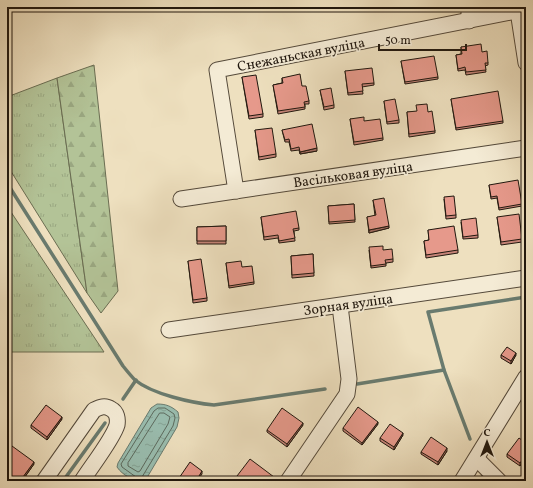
<svg xmlns="http://www.w3.org/2000/svg" width="533" height="488" font-family="Vollkorn,serif">
<defs>
<pattern id="grass-tufts" width="24" height="20" patternUnits="userSpaceOnUse"><rect width="24" height="20" fill="#b3c397"/><path d="M3 7l-1-3M5 7V3M7 7l1-3M15 17l-1-3M17 17v-4M19 17l1-3" fill="none" stroke="#9aa781"/></pattern>
<pattern id="forest-firs" width="22" height="20" patternUnits="userSpaceOnUse"><rect width="22" height="20" fill="#b3c397"/><path d="M5 1l3.5 6h-7zM16 11l3.5 6h-7z" fill="#9aa781"/></pattern>
<pattern id="water-ripples" width="26" height="14" patternUnits="userSpaceOnUse"><rect width="26" height="14" fill="#99bdaf"/><path d="M2 4q2-2 4 0t4 0M15 11q2-2 4 0t4 0" fill="none" stroke="#84a295"/></pattern>
</defs>
<rect width="100%" height="100%" fill="#eee0bf"/>
<filter id="stains"><feTurbulence type="fractalNoise" baseFrequency=".005" numOctaves="4"/><feColorMatrix values="0 0 0 0 .2 0 0 0 0 .09 0 0 0 0 .02 0 0 0 .5 -.17"/></filter>
<radialGradient id="worn" r=".72"><stop offset=".6" stop-color="#630" stop-opacity="0"/><stop offset="1" stop-color="#630" stop-opacity=".3"/></radialGradient>
<g fill="url(#grass-tufts)" stroke="#6a6d52">
<polygon points="57,78 87,293 7,165 7,97"/>
<polygon points="7,206 104,352 7,352"/>
</g>
<polygon fill="url(#forest-firs)" stroke="#6a6d52" points="94,65 118,291 101,313 87,293 57,78"/>
<path fill="url(#water-ripples)" stroke="#697b6f" d="M157,404c9,0 14,2 21,8l1,6 -2,9 -32,54c-11,0 -22,-5 -28,-14l1,-4 33,-55z"/>
<g fill="none" stroke-linecap="round" stroke-linejoin="round">
<g stroke="#5c6a5e" stroke-width="1">
<polygon points="160,413 164,413 170,417 168,424 140,471 138,472 128,466 128,463"/>
<polyline points="137,481 136,477 122,467 121,464 154,411 158,408 165,408 174,414 175,418 173,426 142,477 141,481"/>
</g>
<g stroke="#697b6f" stroke-width="3.5">
<path d="M7,183l116,183c4,5 8,10 12,14 17,14 57,23 79,25l111,-16"/>
<polyline points="357,384 444,370"/>
<polyline points="123,399 136,380"/>
<polyline points="470,439 444,370 428,312 526,297"/>
<polyline points="482,473 485,481"/>
<polyline points="63,481 105,423"/>
</g>
<g stroke="#54493a" stroke-width="17">
<g id="minor">
<polyline points="518,11 526,63"/>
<polyline points="469,21 469,7"/>
<polyline points="236,191 217,70 526,9"/>
<polyline points="181,199 526,148"/>
<polyline points="169,330 526,278"/>
<polyline points="477,459 499,481"/>
<path d="M44,481l50,-71c6,-3 11,-5 17,-1 6,3 7,10 6,16 -4,14 -27,43 -35,56"/>
<polyline points="288,481 347,394 349,379 340,306"/>
<polyline points="462,481 526,377"/>
</g>
</g>
<use href="#minor" stroke="#f4ebd5" stroke-width="15"/>
</g>
<g fill="#c68478" stroke="#20170e">
<polygon points="461,47 482,52 488,63 488,65 485,66 486,72 466,75 465,70 458,71 456,55 461,54"/>
<polygon points="401,61 438,77 438,79 405,84"/>
<polygon points="345,71 374,83 374,85 362,87 363,94 348,95"/>
<polygon points="242,77 263,114 263,117 249,119"/>
<polygon points="282,78 302,86 309,101 309,104 305,104 305,109 278,114 273,85 282,83"/>
<polygon points="320,90 334,105 334,108 324,110"/>
<polygon points="451,99 503,121 503,123 456,130"/>
<polygon points="384,101 399,120 399,123 387,124"/>
<polygon points="407,112 428,112 435,131 435,133 409,137"/>
<polygon points="350,119 364,121 383,138 383,140 354,145"/>
<polygon points="255,130 276,154 276,157 259,160"/>
<polygon points="282,130 317,151 300,154 299,150 291,151 289,142 285,142"/>
<polygon points="489,185 522,204 522,206 499,210 497,198 491,199"/>
<polygon points="444,199 456,215 456,218 446,219"/>
<polygon points="373,200 389,228 369,233 367,217 375,216"/>
<polygon points="354,204 355,222 329,224 328,206"/>
<polygon points="261,217 299,228 299,230 294,231 295,241 279,243 278,238 264,240"/>
<polygon points="497,217 522,239 522,242 501,245"/>
<polygon points="461,222 478,235 478,238 463,239"/>
<polygon points="226,226 226,244 197,244 197,227"/>
<polygon points="428,230 458,250 458,253 426,258 424,241 429,240"/>
<polygon points="369,250 383,250 393,259 393,262 386,263 386,266 371,268"/>
<polygon points="313,254 314,276 292,278 291,256"/>
<polygon points="188,261 207,298 207,301 193,303"/>
<polygon points="226,263 242,267 254,282 254,284 229,288"/>
<polygon points="501,355 516,355 511,364 501,358"/>
<polygon points="62,419 47,440 31,428 31,425"/>
<polygon points="378,424 362,445 343,431 343,428"/>
<polygon points="303,425 287,447 267,432 267,430"/>
<polygon points="403,435 394,450 380,441 380,438"/>
<polygon points="526,443 526,457 520,466 507,457 507,454"/>
<polygon points="447,451 438,465 421,454 421,452"/>
<polygon points="7,453 34,464 22,481 12,481 7,478"/>
<polygon points="237,476 274,480 274,481 240,481 237,479"/>
</g>
<g fill="#a16b61" stroke="#20170e">
<polygon points="317,148 317,151 300,154 300,152"/>
<polygon points="389,226 389,228 369,233 369,230"/>
<polygon points="516,353 516,355 511,364 511,361"/>
<polygon points="62,417 62,419 47,440 47,437"/>
<polygon points="378,422 378,424 362,445 362,443"/>
<polygon points="303,423 303,425 287,447 287,444"/>
<polygon points="403,433 403,435 394,450 394,447"/>
<polygon points="447,448 447,451 438,465 438,462"/>
<polygon points="526,455 526,457 520,466 520,463"/>
<polygon points="34,462 34,464 22,481 20,481"/>
<polygon points="202,471 202,474 197,481 196,481"/>
</g>
<g fill="#e6998b" stroke="#20170e">
<polygon points="481,44 482,52 487,51 488,63 485,63 486,70 466,72 465,67 458,69 456,55 462,54 461,47"/>
<polygon points="434,56 438,77 405,82 401,61"/>
<polygon points="372,68 374,83 362,84 363,91 348,93 345,71"/>
<polygon points="300,74 302,86 306,86 309,101 304,102 305,107 278,111 273,85 283,83 282,78"/>
<polygon points="256,75 263,114 249,116 242,77"/>
<polygon points="331,88 334,105 324,107 320,90"/>
<polygon points="498,91 503,121 456,128 451,99"/>
<polygon points="395,99 399,120 387,122 384,101"/>
<polygon points="427,104 428,112 432,111 435,131 409,134 407,112 417,111 416,105"/>
<polygon points="364,117 364,121 380,119 383,138 354,142 350,119"/>
<polygon points="312,124 317,148 300,152 299,147 291,149 289,139 285,140 282,130"/>
<polygon points="272,128 276,154 259,157 255,130"/>
<polygon points="518,180 522,204 499,208 497,196 491,197 489,185"/>
<polygon points="454,196 456,215 446,216 444,197"/>
<polygon points="384,198 389,226 369,230 367,217 376,215 373,200"/>
<polygon points="354,204 355,220 329,222 328,206"/>
<polygon points="296,211 299,228 293,229 295,238 279,241 278,235 264,237 261,217"/>
<polygon points="519,214 522,239 501,242 497,217"/>
<polygon points="476,218 478,235 463,237 461,220"/>
<polygon points="226,226 226,241 197,241 197,227"/>
<polygon points="454,226 458,250 426,255 424,241 429,240 428,230"/>
<polygon points="383,246 383,250 392,249 393,259 385,260 386,264 371,266 369,247"/>
<polygon points="313,254 314,273 292,275 291,256"/>
<polygon points="201,259 207,298 193,300 188,261"/>
<polygon points="241,261 242,267 252,266 254,282 229,286 226,263"/>
<polygon points="507,347 516,353 511,361 501,355"/>
<polygon points="46,405 62,417 47,437 31,425"/>
<polygon points="358,407 378,422 362,443 343,428"/>
<polygon points="282,408 303,423 287,444 267,430"/>
<polygon points="390,424 403,433 394,447 380,438"/>
<polygon points="431,437 447,448 438,462 421,452"/>
<polygon points="519,438 526,443 526,455 520,463 507,454"/>
<polygon points="12,446 34,462 20,481 15,481 7,475 7,453"/>
<polygon points="250,459 274,477 272,481 243,481 237,476"/>
<polygon points="190,462 202,471 196,481 177,481"/>
<polygon points="413,478 417,481 411,481"/>
</g>
<g text-anchor="middle" stroke-width="3.5" stroke-linejoin="round" paint-order="stroke">
<g font-size="14" fill="#20170e" stroke="#f4ebd5">
<text transform="translate(301 54) rotate(-11)" y="5">Снежаньская вуліца</text>
<text transform="translate(353 174) rotate(-8)" y="5">Васільковая вуліца</text>
<text transform="translate(348 304) rotate(-8)" y="5">Зорная вуліца</text>
</g>
</g>
<rect width="533" height="488" fill="none" stroke="#eee0bf" stroke-width="24"/>
<rect x="8" y="8" width="517" height="472" fill="none" stroke="#20170e" stroke-width="2"/>
<rect x="12" y="12" width="509" height="464" fill="none" stroke="#20170e"/>
<g transform="translate(487 442)" stroke="#f4ebd5" stroke-width="3" paint-order="stroke">
<path d="M0-3L7 15L0 10L-7 15Z" fill="#20170e"/>
<text y="-6" font-size="11" font-weight="bold" text-anchor="middle" fill="#20170e">С</text>
</g>
<path d="M379 44v6h87v-6" fill="none" stroke="#20170e" stroke-width="2"/>
<text x="385" y="44" font-size="12" fill="#20170e" stroke="#f4ebd5" stroke-width="3" paint-order="stroke">50 m</text>
<rect width="100%" height="100%" filter="url(#stains)"/>
<rect width="100%" height="100%" fill="url(#worn)"/>
</svg>
